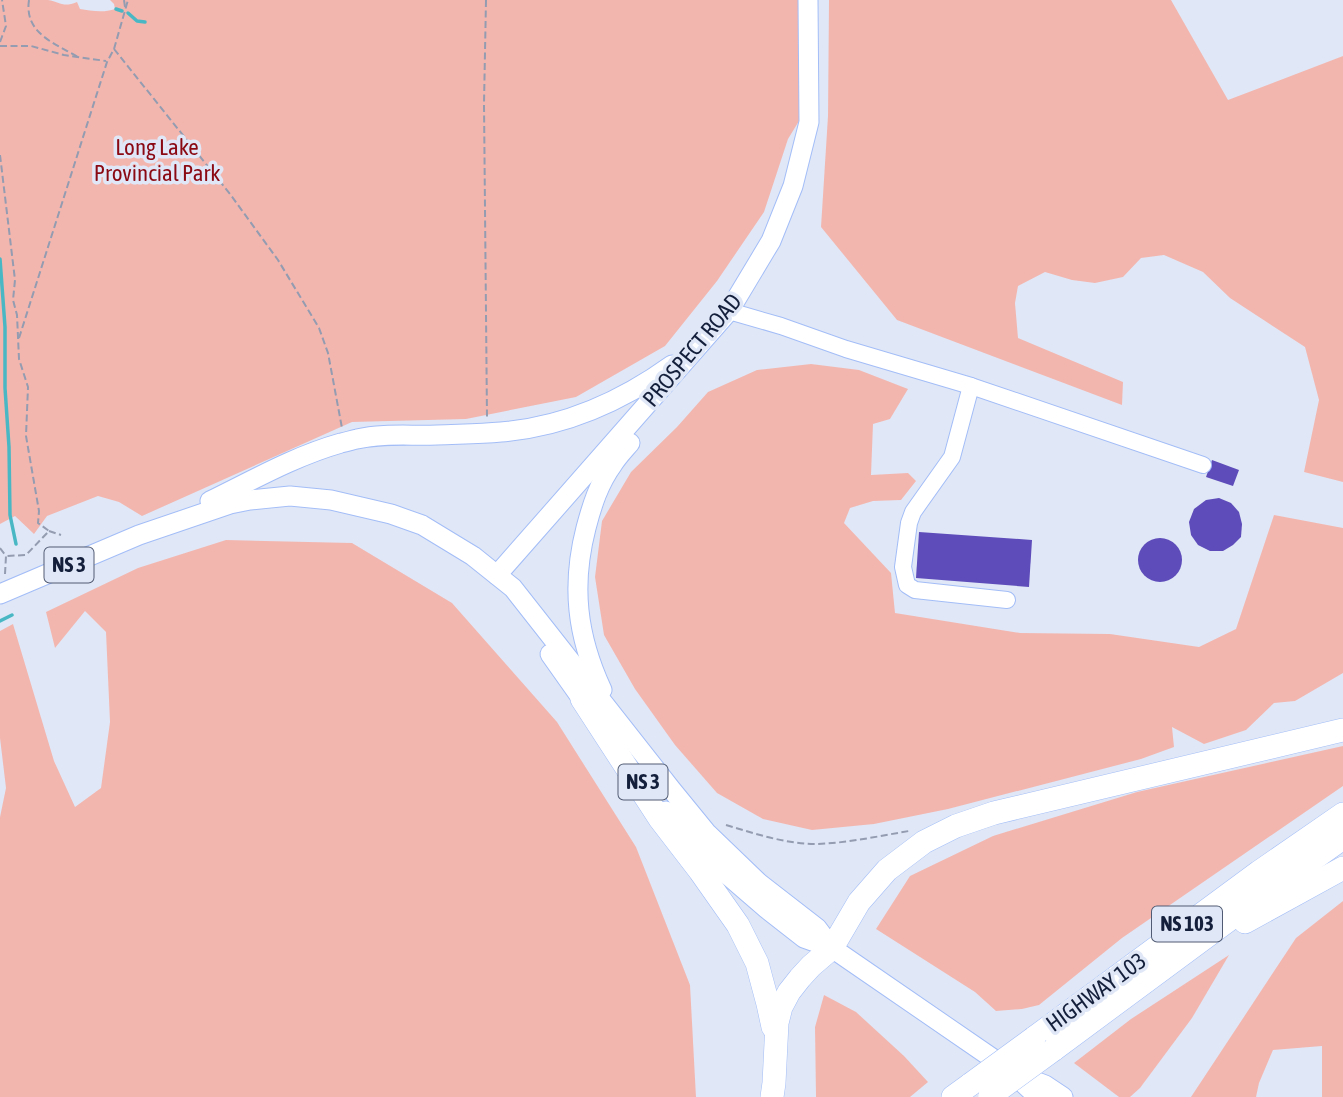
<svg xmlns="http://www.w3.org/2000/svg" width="1343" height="1097" font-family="'Asap Condensed',sans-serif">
<rect width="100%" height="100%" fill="#e0e8f7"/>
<g fill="#f3b6af">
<path d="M0,0c16,0 33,0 48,0 12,2 15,8 29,2l3,7c11,2 24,4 35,0l-1,-5 -4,-4h688l12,103 -22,36 -24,73 -47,69 -52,65 -89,51 -110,22 -114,3 -210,94 -23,-14 -21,-6 -51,20 -13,18 -19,-18 -15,8z"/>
<polygon points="829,0 1171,0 1228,100 1343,56 1343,482 1304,472 1319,400 1305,347 1230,298 1203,272 1164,255 1141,258 1123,277 1095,283 1072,280 1045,272 1018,286 1015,303 1018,338 1123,382 1122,405 897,320 821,227 828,116"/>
<polygon points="811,364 859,370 908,389 890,419 873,424 871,475 908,473 916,481 901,500 873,501 850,508 844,523 891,573 895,613 1020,633 1110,634 1199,647 1236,629 1274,515 1343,528 1343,673 1295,701 1274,703 1246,730 1204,744 1172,727 1174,747 1141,759 948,809 874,824 812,830 763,819 717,793 675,745 635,689 604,635 595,577 602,521 631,472 677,427 708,392 757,370"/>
<polygon points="226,540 352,543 452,603 557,722 636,847 690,985 696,1097 0,1097 0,817 6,788 0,738 0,631 13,624 54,761 75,807 101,788 110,722 106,632 85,611 55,648 46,612 138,568"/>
<polygon points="1343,746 1343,786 1122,938 1039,1005 1022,1009 996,1011 975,992 876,929 910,876 993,836 1137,792"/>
<polygon points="1343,901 1343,1097 1322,1097 1322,1046 1273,1050 1259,1083 1256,1097 1191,1097 1296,938"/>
<polygon points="1229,955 1192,1018 1140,1088 1130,1097 1119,1097 1074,1063 1131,1019"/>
<polygon points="824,995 856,1012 904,1056 928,1082 910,1097 816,1097 815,1027"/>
</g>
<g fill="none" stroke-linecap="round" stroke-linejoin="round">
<g stroke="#4ab8c4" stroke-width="3.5">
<polyline points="116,9 122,11"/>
<polyline points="128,13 137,21 145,22"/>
<polyline points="0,259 5,327 5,388 9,447 10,515 16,544"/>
<polyline points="0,621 12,615"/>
</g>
</g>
<g fill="#5d4cba">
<polygon points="1212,460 1239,470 1233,486 1206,477"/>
<polygon points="1219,498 1231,503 1239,512 1242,524 1241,537 1233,545 1223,551 1210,551 1198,545 1191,535 1189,522 1194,509 1206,500"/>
<polygon points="919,532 1032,540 1029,587 916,578"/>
<circle cx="1160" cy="560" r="22"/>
</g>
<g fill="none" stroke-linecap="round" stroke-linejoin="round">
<g stroke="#a3bdf7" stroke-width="18">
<g id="minor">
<polyline points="729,311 781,326 846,349 971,386 1203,465"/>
<polyline points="971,386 952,457 913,512 909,523 903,567 907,585 915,590 1007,600"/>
</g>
</g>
<g stroke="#a3bdf7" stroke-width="21">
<g id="major">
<path d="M210,501c43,-21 85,-45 131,-58 6,-1 11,-3 16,-4 26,-6 53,-3 80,-4 21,-1 42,-1 64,-3 62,-5 121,-31 171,-67"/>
<polyline points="497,575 729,311 771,241 793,186 809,122 808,0"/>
<polyline points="0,594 139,535 230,504 250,500 290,496 331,500 391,514 422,525 473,556 513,588 671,789 706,832 759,883 817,928 832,948"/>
<polyline points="550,654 591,712"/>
<path d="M602,690c-25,-54 -31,-104 -16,-162 6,-23 13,-45 27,-64 5,-8 11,-14 17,-21"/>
<polyline points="666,811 699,848 723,871 767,909 804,938 832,948 1008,1069 1038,1097"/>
<polyline points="1024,1077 1045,1085 1063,1097"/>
</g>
</g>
<g stroke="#a3bdf7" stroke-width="24">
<g id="highway">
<polyline points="582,699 660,819 700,871 738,925 757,963 768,1004 773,1027"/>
<polyline points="1245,922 1343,868"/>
<polyline points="1034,1038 1259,872 1343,814"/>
<polyline points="1053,1050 1257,899 1343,838"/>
<polyline points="772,1097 774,1083 777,1023 781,1007 789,992 800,978 811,966 832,948 859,902 887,870 924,842 956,826 994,813 1343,730"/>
<polyline points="953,1097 971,1084"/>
</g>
</g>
<g stroke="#939cb0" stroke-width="2" stroke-dasharray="7 3.5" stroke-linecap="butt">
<path d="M29,0c-5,33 25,43 49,57"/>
<polyline points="124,0 125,7"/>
<polyline points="486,0 484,104 487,418"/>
<polyline points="0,42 6,26 2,0"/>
<polyline points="0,46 31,46 64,55 106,61"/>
<polyline points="114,49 230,194 278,260 319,328 328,353 342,428"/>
<polyline points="0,155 15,280 13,300 17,315 19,359 28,387 26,436 39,511 38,523 49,531 26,555 6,556"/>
<polyline points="19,338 107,62 114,49 128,0"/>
<polyline points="49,531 61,535"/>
<polyline points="0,548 6,556 5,574"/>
<path d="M726,825c30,9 60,19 91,19 31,-1 62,-8 92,-13"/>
</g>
<use href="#minor" stroke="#fff" stroke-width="16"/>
<use href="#major" stroke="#fff" stroke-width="19"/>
<use href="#highway" stroke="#fff" stroke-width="23"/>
<g stroke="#a3bdf7" stroke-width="24" stroke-linecap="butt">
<g id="highway-bridge">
<polyline points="971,1084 1034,1038"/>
<polyline points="990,1096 1053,1050"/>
</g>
</g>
<use href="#highway-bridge" stroke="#fff" stroke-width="23"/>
</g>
<g text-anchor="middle" stroke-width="7" stroke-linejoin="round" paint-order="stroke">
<g fill="#e0e8f7" stroke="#515b73" stroke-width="2">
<rect x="44.5" y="547.5" width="49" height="35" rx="5"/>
<rect x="618.5" y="764.5" width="49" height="35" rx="5"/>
<rect x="1152" y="906.5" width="70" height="35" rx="5"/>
</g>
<g font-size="21" font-weight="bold" fill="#141f3b">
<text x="69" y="572">NS 3</text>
<text x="643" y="789">NS 3</text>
<text x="1187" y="931">NS 103</text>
</g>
<g font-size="23" fill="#8a0913" stroke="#e0e8f7">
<text x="157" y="155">Long Lake<tspan x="157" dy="26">Provincial Park</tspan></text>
</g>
<g font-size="23" fill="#141f3b" stroke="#e0e8f7">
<text transform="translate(692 350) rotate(-50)" y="8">PROSPECT ROAD</text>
<text transform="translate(1096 992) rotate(-36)" y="8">HIGHWAY 103</text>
</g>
</g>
</svg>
